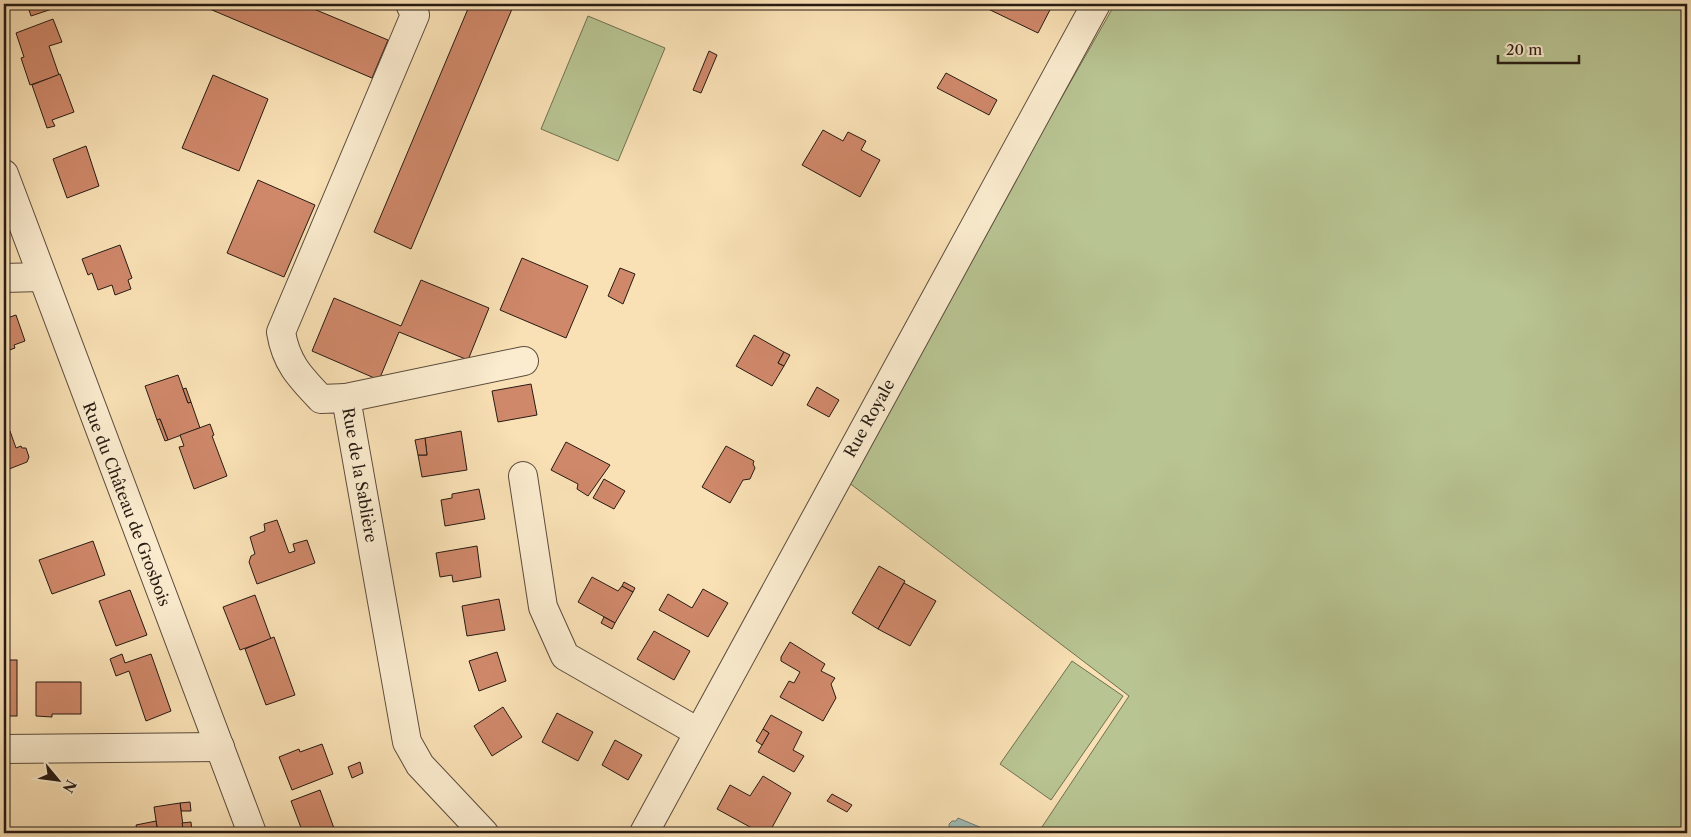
<svg xmlns="http://www.w3.org/2000/svg" width="1691" height="837" font-family="'Libre Caslon Text',serif">
<rect width="100%" height="100%" fill="#f9e1b5"/>
<filter id="stains"><feTurbulence type="fractalNoise" baseFrequency=".004" numOctaves="4"/><feColorMatrix values="0 0 0 0 .2 0 0 0 0 .09 0 0 0 0 .02 0 0 0 .5 -.17"/></filter>
<radialGradient id="worn" r=".72"><stop offset=".6" stop-color="#630" stop-opacity="0"/><stop offset="1" stop-color="#630" stop-opacity=".3"/></radialGradient>
<g fill="#b8c492" stroke="#707052">
<polygon points="1115,4 1687,4 1687,833 1038,833 1129,696 844,479"/>
<polygon points="588,16 665,48 618,161 541,129"/>
<polygon points="1072,661 1123,696 1051,800 1000,764"/>
</g>
<polygon fill="#a0bcb6" stroke="#707c75" points="958,818 994,833 950,833 949,824 952,821 956,821"/>
<g fill="#cf886a" stroke="#271b13">
<polygon points="27,4 64,4 64,5 31,16"/>
<polygon points="198,4 302,4 388,40 372,78"/>
<polygon points="470,4 498,4 512,9 411,249 374,232"/>
<polygon points="985,4 1053,4 1038,33 984,7"/>
<polygon points="53,19 62,42 49,46 59,75 30,85 21,58 24,57 16,33"/>
<polygon points="709,51 717,55 701,93 693,90"/>
<polygon points="946,73 997,100 989,115 937,88"/>
<polygon points="60,74 74,112 52,120 55,126 47,128 32,85"/>
<polygon points="213,75 268,99 239,171 182,148"/>
<polygon points="823,130 843,141 848,132 866,141 861,150 880,160 860,197 802,165"/>
<polygon points="86,146 99,186 67,198 53,159"/>
<polygon points="258,180 315,205 284,277 227,253"/>
<polygon points="120,245 132,278 128,280 131,289 115,295 112,285 98,290 92,273 88,275 82,259"/>
<polygon points="522,258 588,286 566,338 500,310"/>
<polygon points="620,268 635,274 623,304 608,296"/>
<polygon points="421,280 489,308 468,360 399,332 379,380 312,351 334,298 401,326"/>
<polygon points="16,315 25,341 14,345 15,348 4,352 4,317 4,319"/>
<polygon points="754,335 784,352 778,363 784,366 772,386 736,366"/>
<polygon points="784,352 790,355 784,366 778,363"/>
<polygon points="178,375 188,403 191,402 200,428 168,440 160,419 157,420 145,386"/>
<polygon points="531,384 537,415 498,422 492,391"/>
<polygon points="817,387 839,400 829,417 807,405"/>
<polygon points="186,388 191,402 188,403 183,389"/>
<polygon points="160,419 168,440 165,441 157,420"/>
<polygon points="210,424 214,435 212,436 227,476 194,489 179,447 184,446 180,435"/>
<polygon points="10,431 16,448 21,446 22,448 26,448 29,457 27,462 4,471 4,433"/>
<polygon points="461,431 467,470 422,477 418,455 427,455 425,438"/>
<polygon points="425,438 427,455 418,455 415,440"/>
<polygon points="566,442 610,465 588,496 577,489 578,484 551,470"/>
<polygon points="726,446 754,461 753,464 755,468 750,479 743,480 730,503 702,487"/>
<polygon points="604,479 625,491 614,509 593,498"/>
<polygon points="479,489 485,519 445,526 441,500 452,498 452,494"/>
<polygon points="277,520 289,553 295,551 293,544 307,540 315,563 257,584 249,562 251,556 255,554 250,537 265,531 264,524"/>
<polygon points="93,541 105,575 52,594 39,560"/>
<polygon points="477,546 481,577 453,582 452,575 440,577 436,553"/>
<polygon points="879,566 905,581 878,629 852,613"/>
<polygon points="592,577 618,591 622,586 633,592 615,623 578,602"/>
<polygon points="624,582 635,588 633,592 622,586"/>
<polygon points="904,583 936,601 910,646 878,629"/>
<polygon points="703,589 728,603 708,637 659,610 668,594 692,608"/>
<polygon points="130,590 147,635 116,646 99,601"/>
<polygon points="255,595 271,639 240,650 223,607"/>
<polygon points="499,599 505,630 467,636 462,606"/>
<polygon points="604,617 615,623 612,629 601,623"/>
<polygon points="654,631 690,651 674,680 637,659"/>
<polygon points="274,637 295,695 266,705 245,649"/>
<polygon points="790,642 825,664 821,671 835,678 831,684 836,698 823,721 780,697 789,681 794,683 800,672 781,661 781,657"/>
<polygon points="497,652 506,681 479,691 469,661"/>
<polygon points="122,654 125,663 151,654 171,711 146,721 129,671 116,676 110,659"/>
<rect x="4" y="660" width="13" height="56"/>
<polygon points="36,682 81,682 81,714 52,714 52,717 36,716"/>
<polygon points="503,707 522,737 492,756 474,726"/>
<polygon points="557,713 593,732 578,761 542,742"/>
<polygon points="771,715 802,732 793,750 804,756 794,772 758,752 769,733 763,729"/>
<polygon points="763,729 769,733 762,745 756,741"/>
<polygon points="615,740 642,755 628,780 602,765"/>
<polygon points="322,744 333,774 292,790 279,757 299,749 300,752"/>
<polygon points="360,762 363,773 352,778 348,767"/>
<polygon points="763,776 791,793 769,833 761,833 717,809 730,785 750,796"/>
<polygon points="320,790 335,831 328,833 303,833 291,801"/>
<polygon points="832,794 852,805 847,812 827,801"/>
<polygon points="190,802 191,811 181,811 180,803"/>
<polygon points="180,803 184,833 151,833 151,829 157,827 154,807"/>
<polygon points="156,821 157,827 151,829 151,833 138,833 136,825"/>
<polygon points="191,822 192,833 184,833 182,823"/>
<polygon points="342,828 344,833 328,833 335,831"/>
</g>
<g fill="none" stroke-linecap="round" stroke-linejoin="round">
<g stroke="#5c4c3c" stroke-width="30">
<g id="street">
<path d="M410,4l5,11 -134,317c5,31 19,45 40,67l25,-1 61,344 13,23 64,68"/>
<polyline points="4,174 252,833"/>
<polyline points="4,278 41,277"/>
<polyline points="346,398 524,361"/>
<polyline points="523,476 543,607 565,656 698,732"/>
<polyline points="4,749 220,747"/>
<polyline points="644,833 1096,4"/>
</g>
</g>
<use href="#street" stroke="#fbeccf" stroke-width="28"/>
</g>
<g text-anchor="middle" stroke-width="4.5" stroke-linejoin="round" paint-order="stroke">
<g font-size="16" fill="#271b13" stroke="#fbeccf">
<text transform="translate(869 418) rotate(-61)" y="6">Rue Royale</text>
<text transform="translate(360 475) rotate(80)" y="6">Rue de la Sablière</text>
<text transform="translate(127 504) rotate(69)" y="6">Rue du Château de Grosbois</text>
</g>
</g>
<rect width="1691" height="837" fill="none" stroke="#f9e1b5" stroke-width="20"/>
<rect x="5" y="5" width="1681" height="827" fill="none" stroke="#271b13" stroke-width="2.5"/>
<rect x="10" y="10" width="1671" height="817" fill="none" stroke="#271b13"/>
<g transform="translate(58 780) rotate(119)" stroke="#fbeccf" stroke-width="4" paint-order="stroke">
<path d="M0-4L9 19L0 12L-9 19Z" fill="#271b13"/>
<text y="-8" font-size="14" font-weight="bold" text-anchor="middle" fill="#271b13">N</text>
</g>
<path d="M1498 55v8h81v-8" fill="none" stroke="#271b13" stroke-width="2.5"/>
<text x="1506" y="55" font-size="15" fill="#271b13" stroke="#fbeccf" stroke-width="4" paint-order="stroke">20 m</text>
<rect width="100%" height="100%" filter="url(#stains)"/>
<rect width="100%" height="100%" fill="url(#worn)"/>
</svg>
